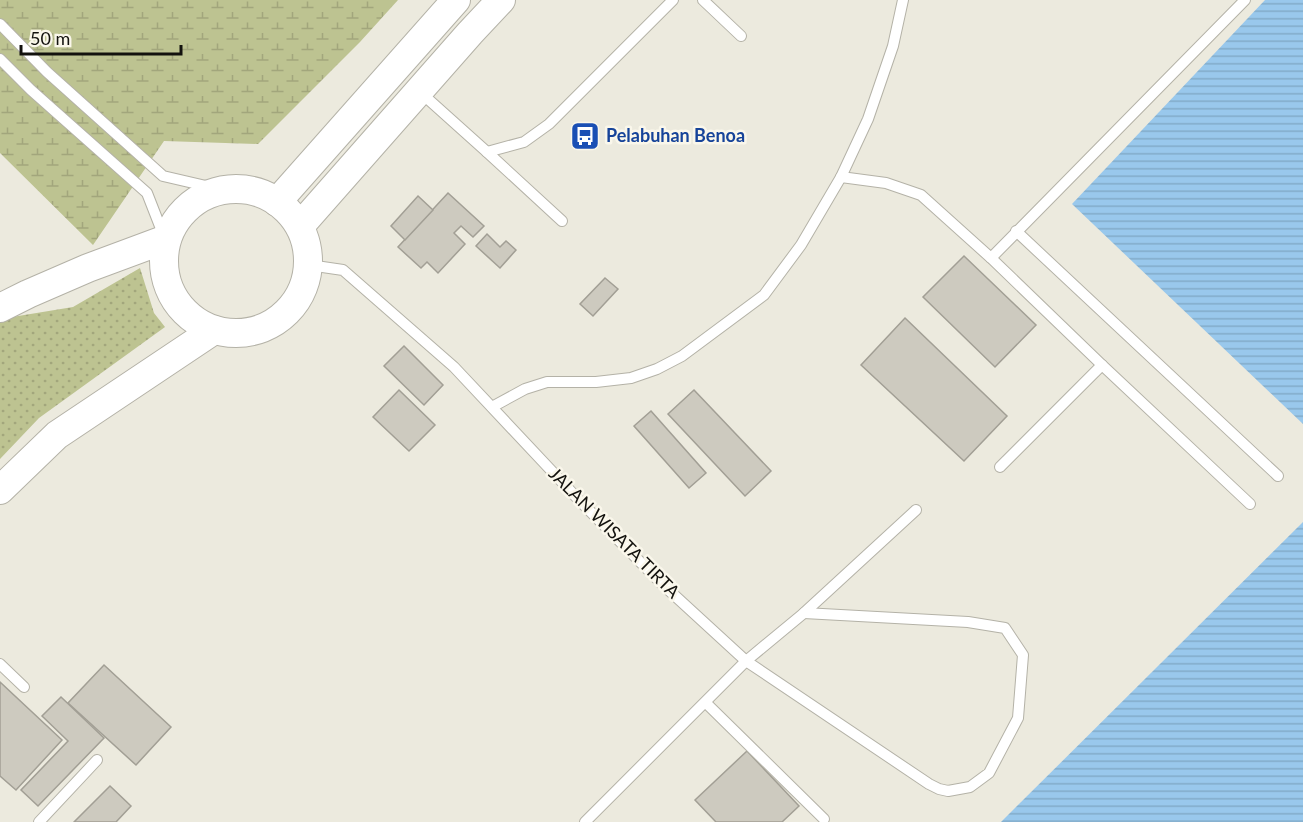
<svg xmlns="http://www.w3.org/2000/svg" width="1303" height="822" font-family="Lato,sans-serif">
<defs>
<pattern id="green-dots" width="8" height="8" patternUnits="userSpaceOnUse" patternTransform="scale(1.5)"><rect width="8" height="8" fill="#bdc391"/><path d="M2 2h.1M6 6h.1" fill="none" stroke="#a2a67c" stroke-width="1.8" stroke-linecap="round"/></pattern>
<pattern id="wetland-marsh" width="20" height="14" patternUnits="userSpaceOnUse" patternTransform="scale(1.5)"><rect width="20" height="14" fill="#bdc391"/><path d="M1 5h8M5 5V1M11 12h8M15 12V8" fill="none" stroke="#a2a67c"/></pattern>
<pattern id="water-rules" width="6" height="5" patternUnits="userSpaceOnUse" patternTransform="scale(1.5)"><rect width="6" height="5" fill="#99c8ec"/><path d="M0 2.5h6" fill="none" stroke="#83abc9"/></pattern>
</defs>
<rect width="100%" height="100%" fill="#eceade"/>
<polygon fill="url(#green-dots)" points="140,268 154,313 165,327 39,418 0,459 0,319 73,307"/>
<polygon fill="url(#wetland-marsh)" points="0,0 398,0 360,42 258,144 164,141 93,245 0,153"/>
<g fill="url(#water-rules)">
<polygon points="1265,0 1303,0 1303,424 1072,204"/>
<polygon points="1303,522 1303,822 1001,822"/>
</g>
<g fill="#cdcabf" stroke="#a29f95" stroke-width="1.5">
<polygon points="448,193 484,226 473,237 461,226 454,233 465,244 438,273 427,262 421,268 398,247"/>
<polygon points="418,196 433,210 405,240 391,226"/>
<polygon points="487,234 500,247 506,241 516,250 500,268 476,246"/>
<polygon points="964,256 1036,325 995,367 923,297"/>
<polygon points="605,278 618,289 593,316 580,304"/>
<polygon points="905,318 1007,416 964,461 861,365"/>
<polygon points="404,346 443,385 424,405 384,366"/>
<polygon points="399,390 435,425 409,451 373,417"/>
<polygon points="694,390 771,471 745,496 668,414"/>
<polygon points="651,411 706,473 689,488 634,426"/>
<polygon points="104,665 171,727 136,765 68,703"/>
<polygon points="0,682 62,740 16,790 0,776"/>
<polygon points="61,697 104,738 38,806 21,790 68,741 42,716"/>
<polygon points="747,751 799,806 782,822 716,822 695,800"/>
<polygon points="110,786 131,806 116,822 74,822"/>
</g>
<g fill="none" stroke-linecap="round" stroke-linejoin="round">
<g stroke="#b4b2a7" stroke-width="12">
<g id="service">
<polyline points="703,0 741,36"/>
<polyline points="0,24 47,72 163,176 219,189"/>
<polyline points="0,59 31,90 147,193 165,239"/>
<polyline points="419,91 487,152 524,142 549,124 673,0"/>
<polyline points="487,152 562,221"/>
<polyline points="841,177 886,183 921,195 991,258 1102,365 1250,504"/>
<polyline points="1016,231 1278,476"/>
<polyline points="991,258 1245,0"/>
<polyline points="309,265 343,270 454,367 578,499 661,583 746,661 929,784 939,789 948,791 970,787 989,773 1018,718 1023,655 1005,628 968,622 804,613"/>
<polyline points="492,407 525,389 547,382 596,382 631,378 657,369 682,356 764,295 801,245 841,177 868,119 893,46 903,0"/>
<polyline points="1000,467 1102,365"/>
<polyline points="0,664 24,687"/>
<polyline points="706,703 824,819"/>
<polyline points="39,822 97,760"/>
<polyline points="585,822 746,661 804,613 916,510"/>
</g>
</g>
<g stroke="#b4b2a7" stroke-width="30">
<g id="tertiary">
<circle cx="236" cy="261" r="72"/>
<polyline points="277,202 456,0"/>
<polyline points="300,226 470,33 501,0"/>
<polyline points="0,308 28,294 88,268 166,239"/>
<polyline points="0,490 57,435 214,330"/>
</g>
</g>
<use href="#service" stroke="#fff" stroke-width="10"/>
<use href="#tertiary" stroke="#fff" stroke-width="28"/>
</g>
<defs>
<g id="bus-square" transform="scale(1.5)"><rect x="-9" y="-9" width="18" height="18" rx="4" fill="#1a4fb4" stroke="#faf7eb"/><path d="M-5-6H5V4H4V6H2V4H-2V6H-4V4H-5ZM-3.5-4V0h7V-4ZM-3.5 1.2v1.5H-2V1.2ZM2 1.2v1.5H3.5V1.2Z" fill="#fff"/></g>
</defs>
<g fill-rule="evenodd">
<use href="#bus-square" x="585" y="136"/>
</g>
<g text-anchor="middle" stroke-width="5" stroke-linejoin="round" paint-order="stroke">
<g font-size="18" font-weight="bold" fill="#164399" stroke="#faf7eb" text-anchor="start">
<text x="606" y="142">Pelabuhan Benoa</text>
</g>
<g font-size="18" fill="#13120e" stroke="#faf7eb">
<text transform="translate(614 533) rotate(45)" y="6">JALAN WISATA TIRTA</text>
</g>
</g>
<path d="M21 45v9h160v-9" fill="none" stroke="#13120e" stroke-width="3"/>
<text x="30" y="45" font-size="18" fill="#13120e" stroke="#faf7eb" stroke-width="4.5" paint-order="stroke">50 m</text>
</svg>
